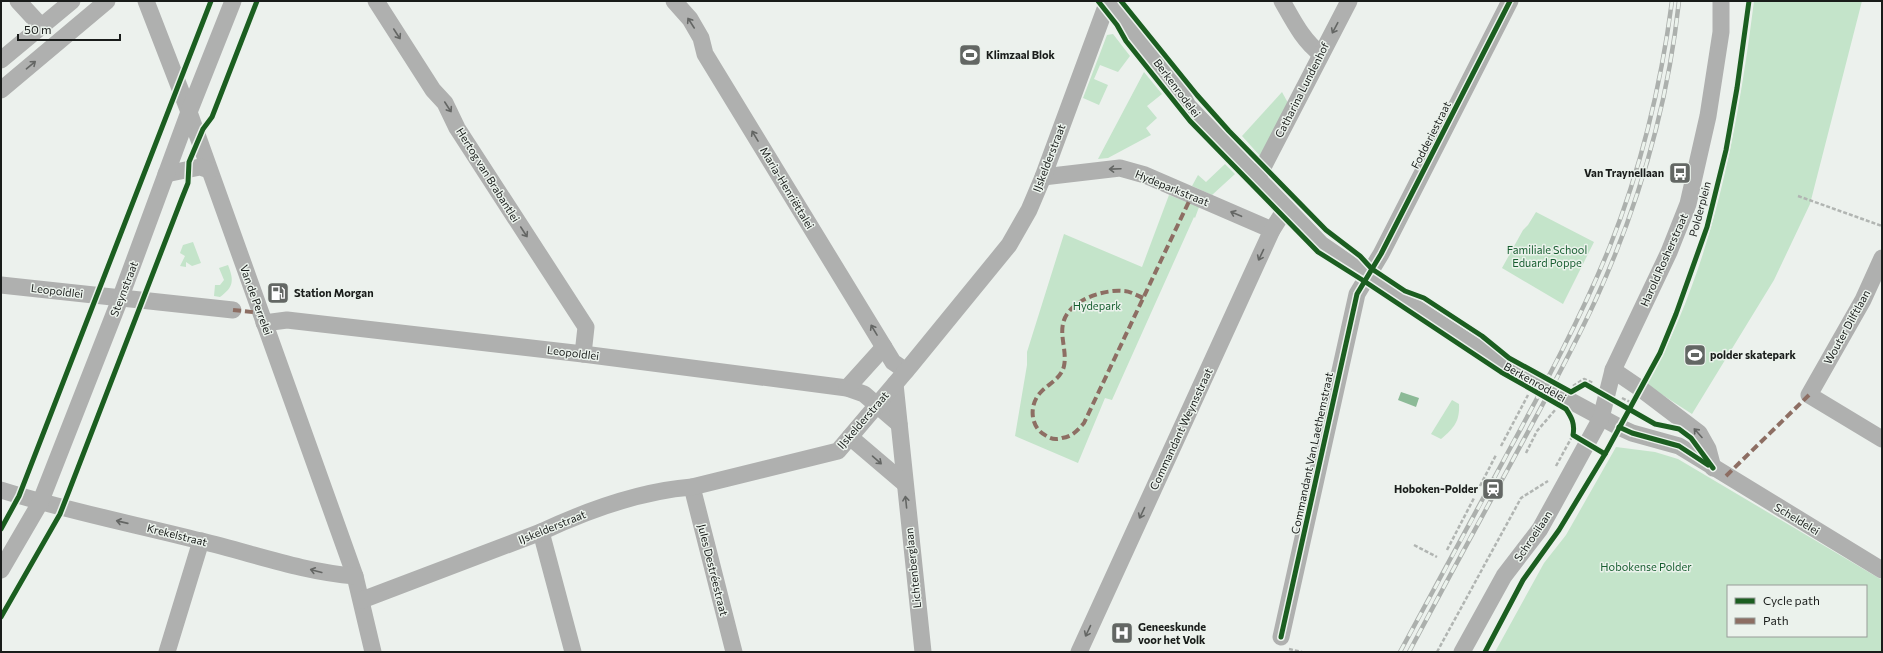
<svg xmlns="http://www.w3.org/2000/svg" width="1883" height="653" font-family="Commissioner,sans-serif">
<rect width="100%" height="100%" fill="#ecf1ed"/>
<g fill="#c4e4ca" fill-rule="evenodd">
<path d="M1754,1h108l-52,203 -36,76 -82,134 -45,-29c66,-120 90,-250 107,-384z"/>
<polygon points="1113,34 1130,56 1118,72 1100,65 1094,79 1108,85 1099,105 1083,98 1107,35"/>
<polygon points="1144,72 1162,94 1147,106 1157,118 1146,128 1151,135 1108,158 1098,159"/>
<polygon points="1282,92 1288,103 1260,156 1242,136"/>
<polygon points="1225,164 1235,174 1212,195 1192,186 1198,175 1206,182"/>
<polygon points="1169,195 1199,207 1195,218 1194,217 1112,400 1105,398 1078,463 1015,436 1027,365 1027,352 1064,234 1142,267"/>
<polygon points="1536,212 1594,242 1563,304 1502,268 1523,230 1528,225"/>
<polygon points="193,242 201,263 192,266 186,262 186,267 180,266 185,256 180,253 183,245"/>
<path d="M228,265c6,15 6,22 -8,32l-6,-1 1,-11h5l4,-5 -5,-12z"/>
<path d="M1452,400l7,4c1,17 -5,24 -18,35l-10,-5z"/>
<path d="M1616,447l39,5 23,7 204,121v72h-387l49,-89 22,-28zM1728,586h138v50h-138z"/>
</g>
<polygon fill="#8cba97" points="1401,392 1419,398 1416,407 1398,400"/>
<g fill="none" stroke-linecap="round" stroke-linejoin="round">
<g stroke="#b1b5b2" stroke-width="2.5" stroke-dasharray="4 2" stroke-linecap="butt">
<polyline points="1798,196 1882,226"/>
<polyline points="1573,386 1584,379 1593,383"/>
<polyline points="1622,398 1632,403"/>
<polyline points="1501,446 1528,395"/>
<polyline points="1526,453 1537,431 1556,409"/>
<polyline points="1556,466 1573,435"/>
<polyline points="1480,486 1496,455"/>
<polyline points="1414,545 1437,557"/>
<polyline points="1447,550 1474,498"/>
<polyline points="1289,649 1302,652"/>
<polyline points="1437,652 1521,498 1548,481"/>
</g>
<g stroke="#afb0af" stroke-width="17">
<polyline points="18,1 41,26"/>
<polyline points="146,1 189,112 355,576 373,652"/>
<polyline points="376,1 433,90 445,103 457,128 586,327 583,354"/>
<polyline points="674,1 690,19 701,38 705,54 893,362 906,371"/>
<polyline points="1108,1 1177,85 1188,106 1321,244 1379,284 1504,365 1619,427 1632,433 1679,446 1882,570"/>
<path d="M1282,1c11,19 21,40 39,53"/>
<polyline points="1,60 72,1"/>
<polyline points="1,90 107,1"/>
<polyline points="166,174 200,167 209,170"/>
<polyline points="1043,177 1120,168 1145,175 1272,230"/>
<polyline points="1257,179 1349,1"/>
<polyline points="1882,258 1863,300 1809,395 1882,439"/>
<polyline points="1,285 233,310"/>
<polyline points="264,323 287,320 583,354 847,388 864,394 899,424"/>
<polyline points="1613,370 1641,389 1699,433 1708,449 1713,468"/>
<polyline points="895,384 923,652"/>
<polyline points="847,388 884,347"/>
<polyline points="850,437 904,483"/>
<polyline points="692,487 734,652"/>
<path d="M1,490c66,21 133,34 200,51 51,12 101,31 154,35"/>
<polyline points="541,532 573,652"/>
<polyline points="1,570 40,503 120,299 189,112 233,1"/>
<path d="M362,600l179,-68c47,-22 99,-41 151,-45l146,-36 73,-86 98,-120 20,-35 14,-33 65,-176"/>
<polyline points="1281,637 1357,294 1381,254 1510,1"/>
<polyline points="167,652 201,541"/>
<polyline points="1079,652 1272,230 1286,208"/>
<polyline points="1462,652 1504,576 1540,529 1601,418 1613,370 1669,252 1688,204 1708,116 1721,32 1721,1"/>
</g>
<g stroke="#acb0ad" stroke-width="4.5">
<g id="rail">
<path d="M1400,652c36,-66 72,-132 107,-198 37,-68 74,-136 103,-208 31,-78 51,-161 62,-245"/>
<path d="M1409,652c33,-62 66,-123 100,-185 30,-56 61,-111 87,-168 43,-94 72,-196 83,-298"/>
</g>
</g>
<use href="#rail" stroke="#ebf2ec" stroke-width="3" stroke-dasharray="9" stroke-linecap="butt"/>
<g stroke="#8d6e63" stroke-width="4" stroke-dasharray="8 4" stroke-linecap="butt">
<path d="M1143,298c-7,-3 -13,-7 -20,-7 -20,-2 -56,10 -60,33 -3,13 4,28 1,42 -3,13 -16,18 -24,27 -11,12 -10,34 5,42 5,4 11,5 17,3 10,-1 16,-8 22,-15l108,-228"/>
<polyline points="233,310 261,313"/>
<polyline points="1726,476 1809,395"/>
</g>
<g stroke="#ebf2ec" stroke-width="8">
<g id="cycleway">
<path d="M1098,1l19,24 9,16 64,80 128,131 46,29 137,91 65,37c6,9 9,15 7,26l32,19"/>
<polyline points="1121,1 1197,95 1229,131 1326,230 1360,256 1372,269 1405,291 1424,298 1482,336 1509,358 1571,392 1585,384 1655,424 1679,429 1691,438 1713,468"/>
<polyline points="1619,427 1632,433 1679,446 1708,465"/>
<polyline points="1,529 19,496 211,1"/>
<polyline points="1,617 60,514 69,491 182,198 188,183 189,162 203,129 212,117 257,1"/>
<polyline points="1281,637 1357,294 1381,254 1510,1"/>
<polyline points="1485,652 1523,580 1559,530 1605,454 1660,353 1676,314 1707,227 1726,150 1737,88 1749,1"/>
</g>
</g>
<use href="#cycleway" stroke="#1b5e20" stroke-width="5"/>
</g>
<defs><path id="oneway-shaft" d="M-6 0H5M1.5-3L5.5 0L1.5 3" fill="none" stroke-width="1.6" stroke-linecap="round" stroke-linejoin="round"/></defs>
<g stroke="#646664">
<use href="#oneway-shaft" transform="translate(691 23) rotate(-123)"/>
<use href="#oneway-shaft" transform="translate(1335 28) rotate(118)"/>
<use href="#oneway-shaft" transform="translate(397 34) rotate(57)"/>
<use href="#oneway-shaft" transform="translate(31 65) rotate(-40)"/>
<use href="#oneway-shaft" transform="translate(448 107) rotate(57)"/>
<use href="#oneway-shaft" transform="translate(755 136) rotate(-121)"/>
<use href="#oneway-shaft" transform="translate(1115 169) rotate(178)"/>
<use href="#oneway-shaft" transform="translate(1236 214) rotate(-157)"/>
<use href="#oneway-shaft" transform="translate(524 232) rotate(57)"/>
<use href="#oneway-shaft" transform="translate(1261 255) rotate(115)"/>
<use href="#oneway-shaft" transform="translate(874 330) rotate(-121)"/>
<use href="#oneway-shaft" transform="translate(1698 433) rotate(-132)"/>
<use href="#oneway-shaft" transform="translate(877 460) rotate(41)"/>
<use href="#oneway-shaft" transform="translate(906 502) rotate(-96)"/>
<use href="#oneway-shaft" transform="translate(1142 513) rotate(115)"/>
<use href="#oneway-shaft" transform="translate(122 522) rotate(-167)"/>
<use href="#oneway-shaft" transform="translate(316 571) rotate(-165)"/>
<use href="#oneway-shaft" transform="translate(1088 631) rotate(115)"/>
</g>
<defs>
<g id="stadium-square" transform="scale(1.15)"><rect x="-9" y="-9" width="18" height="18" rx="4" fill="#636764" stroke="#ebf2ec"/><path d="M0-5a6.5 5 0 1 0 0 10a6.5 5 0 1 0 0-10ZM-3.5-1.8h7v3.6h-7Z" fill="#fff"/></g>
<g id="bus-square" transform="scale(1.15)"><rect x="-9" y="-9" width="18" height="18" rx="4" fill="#636764" stroke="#ebf2ec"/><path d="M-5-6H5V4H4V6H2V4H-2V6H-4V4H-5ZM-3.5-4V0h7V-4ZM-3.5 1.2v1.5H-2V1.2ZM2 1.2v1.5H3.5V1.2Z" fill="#fff"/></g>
<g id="fuel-square" transform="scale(1.15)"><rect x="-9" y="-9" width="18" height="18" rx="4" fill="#636764" stroke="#ebf2ec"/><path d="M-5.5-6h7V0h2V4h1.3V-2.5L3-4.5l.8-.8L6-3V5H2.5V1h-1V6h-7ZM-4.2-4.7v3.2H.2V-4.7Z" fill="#fff"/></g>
<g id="station-square" transform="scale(1.15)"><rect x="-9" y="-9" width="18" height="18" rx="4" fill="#636764" stroke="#ebf2ec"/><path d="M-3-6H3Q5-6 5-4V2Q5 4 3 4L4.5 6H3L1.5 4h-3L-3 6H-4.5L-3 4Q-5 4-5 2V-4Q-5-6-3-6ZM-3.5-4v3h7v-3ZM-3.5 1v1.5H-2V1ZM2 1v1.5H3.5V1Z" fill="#fff"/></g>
<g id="hospital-square" transform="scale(1.15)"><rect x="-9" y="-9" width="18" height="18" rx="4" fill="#636764" stroke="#ebf2ec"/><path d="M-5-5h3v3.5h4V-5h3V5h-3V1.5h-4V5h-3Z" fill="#fff"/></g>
</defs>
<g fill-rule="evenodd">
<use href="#stadium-square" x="970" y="55"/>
<use href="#bus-square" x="1680" y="173"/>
<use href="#fuel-square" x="278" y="293"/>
<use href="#stadium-square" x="1695" y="355"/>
<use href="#station-square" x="1493" y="489"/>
<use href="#hospital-square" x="1122" y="633"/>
</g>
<g text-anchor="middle" stroke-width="3" stroke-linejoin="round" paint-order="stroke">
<g font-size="11" font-weight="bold" fill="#191c1a" stroke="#ebf2ec" text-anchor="start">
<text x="986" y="59">Klimzaal Blok</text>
<text x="1664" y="177" text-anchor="end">Van Traynellaan</text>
<text x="294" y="297">Station Morgan</text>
<text x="1710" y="359">polder skatepark</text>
<text x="1478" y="493" text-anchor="end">Hoboken-Polder</text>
<text x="1138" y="631">Geneeskunde<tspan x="1138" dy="13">voor het Volk</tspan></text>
</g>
<g font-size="11" fill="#191c1a" stroke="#ebf2ec">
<text transform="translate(1177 88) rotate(53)" y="4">Berkenrodelei</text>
<text transform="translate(1302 90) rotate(-63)" y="4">Catharina Lundenhof</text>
<text transform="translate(1431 135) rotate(-63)" y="4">Fodderiestraat</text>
<text transform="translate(1049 158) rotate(-69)" y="4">IJskelderstraat</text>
<text transform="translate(488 175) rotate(58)" y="4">Hertog van Brabantlei</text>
<text transform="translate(787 188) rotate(59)" y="4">Maria-Henriëttalei</text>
<text transform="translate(1172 188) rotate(22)" y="4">Hydeparkstraat</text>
<text transform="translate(1700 209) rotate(-75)" y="4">Polderplein</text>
<text transform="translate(1664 260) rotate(-66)" y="4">Harold Rosherstraat</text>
<text transform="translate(124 289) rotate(-69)" y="4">Steynstraat</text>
<text transform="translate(57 291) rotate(7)" y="4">Leopoldlei</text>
<text transform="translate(256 300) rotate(70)" y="4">Van de Perrelei</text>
<text transform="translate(1847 327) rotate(-61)" y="4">Wouter Dilftlaan</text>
<text transform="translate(573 353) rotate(7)" y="4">Leopoldlei</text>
<text transform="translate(1535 382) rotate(29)" y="4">Berkenrodelei</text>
<text transform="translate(863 420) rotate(-49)" y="4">IJskelderstraat</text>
<text transform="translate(1181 429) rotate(-65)" y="4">Commandant Weynsstraat</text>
<text transform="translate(1312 453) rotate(-78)" y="4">Commandant Van Laethemstraat</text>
<text transform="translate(1797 519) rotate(31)" y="4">Scheldelei</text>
<text transform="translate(552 527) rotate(-22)" y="4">IJskelderstraat</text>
<text transform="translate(177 535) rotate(14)" y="4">Krekelstraat</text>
<text transform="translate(1533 536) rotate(-56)" y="4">Schroeilaan</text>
<text transform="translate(913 568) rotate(-96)" y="4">Lichtenberglaan</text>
<text transform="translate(713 570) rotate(76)" y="4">Jules Destréestraat</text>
</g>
<g font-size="11" fill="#165d2f" stroke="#ebf2ec">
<text x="1547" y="254">Familiale School<tspan x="1547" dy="13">Eduard Poppe</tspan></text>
<text x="1097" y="310">Hydepark</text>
<text x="1646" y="571">Hobokense Polder</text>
</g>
</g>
<rect width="1883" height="653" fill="none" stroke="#191c1a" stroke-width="4"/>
<rect x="1727" y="585" width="140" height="52" fill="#ebf2ec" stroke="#979c98"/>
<rect x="1735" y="598" width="20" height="6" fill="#1b5e20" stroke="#979c98"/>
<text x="1763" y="605" font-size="12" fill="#191c1a">Cycle path</text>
<rect x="1735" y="618" width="20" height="6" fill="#8d6e63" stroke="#979c98"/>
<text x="1763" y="625" font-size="12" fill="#191c1a">Path</text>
<path d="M18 34v6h102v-6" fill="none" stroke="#191c1a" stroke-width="2"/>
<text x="24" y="34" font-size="12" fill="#191c1a" stroke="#ebf2ec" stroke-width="3" paint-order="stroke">50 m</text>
</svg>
